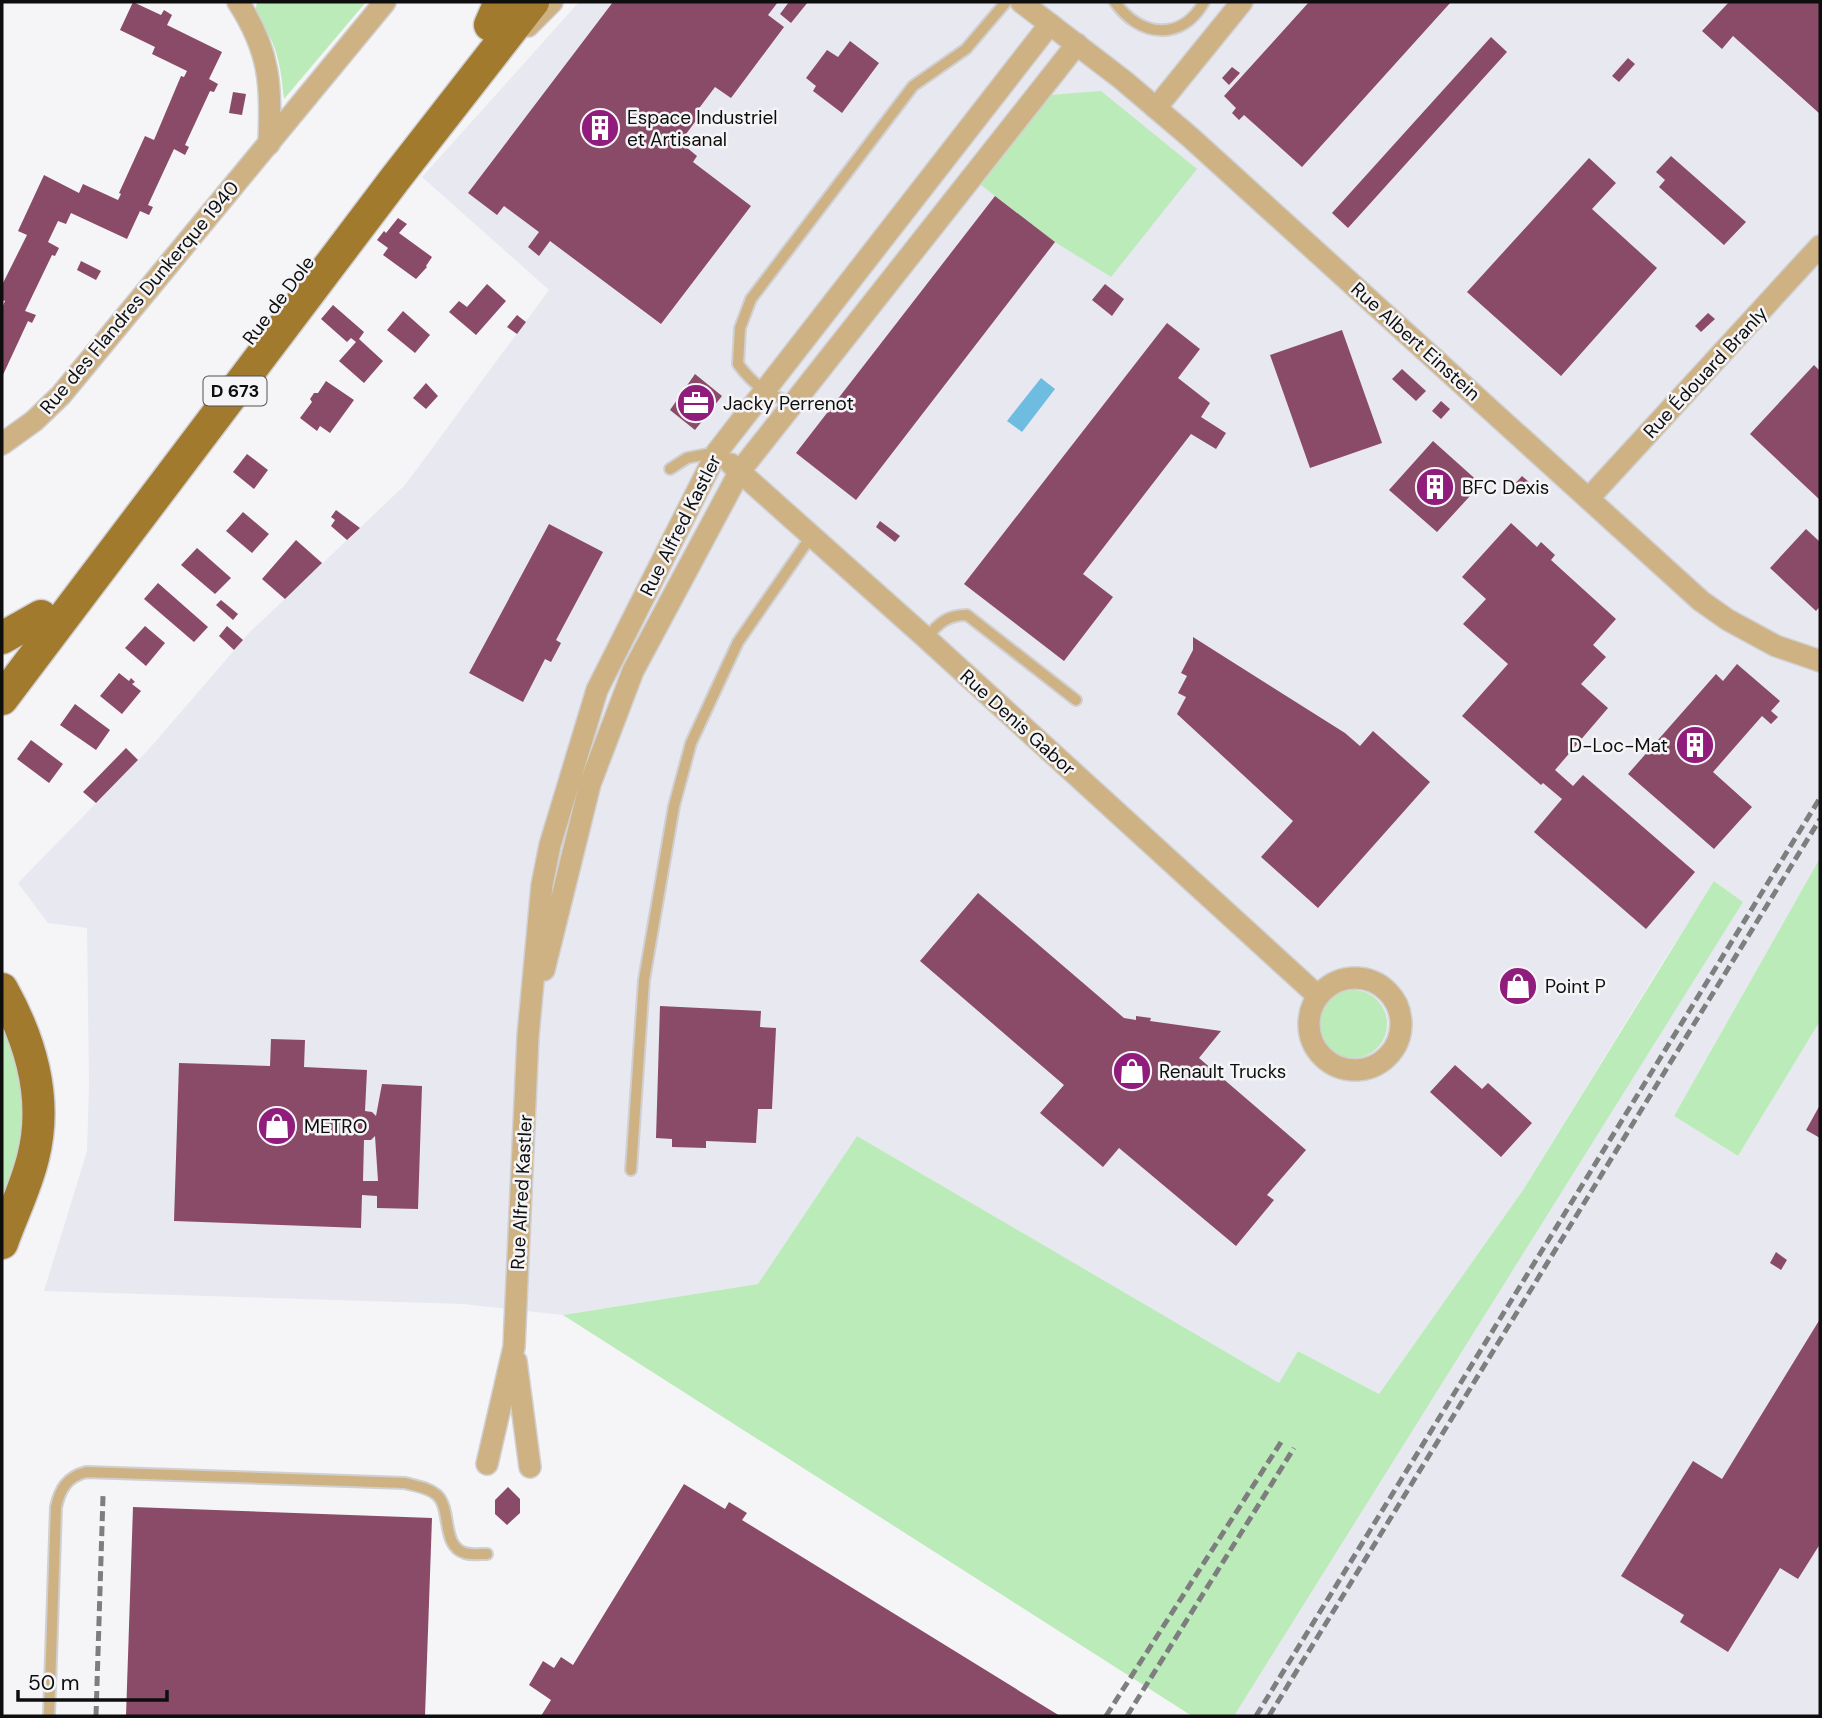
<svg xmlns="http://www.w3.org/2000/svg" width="1822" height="1718" font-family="'DM Sans',sans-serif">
<rect width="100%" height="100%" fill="#f5f5f7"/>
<polygon fill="#e8e8f1" points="579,2 1820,2 1820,858 1674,1116 1738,1156 1820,1021 1820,1716 1234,1716 1742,902 1715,881 1661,965 1523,1190 1379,1394 1298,1351 1279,1384 857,1136 758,1284 563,1315 463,1304 44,1291 87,1151 89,1085 87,928 48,923 18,883 149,749 249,633 405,485 549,290 422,177"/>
<g fill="#bbebb9">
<path d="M257,2h109l-82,97c-4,-36 -6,-55 -29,-85z"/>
<polygon points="1101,91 1197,169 1111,277 1055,242 981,185 1049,95"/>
<polygon points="1820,858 1820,1021 1738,1156 1674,1116"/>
<polygon points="1714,881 1743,902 1234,1716 1192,1716 563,1315 758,1284 857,1136 1279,1383 1298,1351 1379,1394 1523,1190"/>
<circle cx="1353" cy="1024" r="34"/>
<path d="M2,1022c19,42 28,92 17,137 -4,17 -12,34 -17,51z"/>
</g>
<polygon fill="#6fbce1" points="1041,378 1055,389 1022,432 1007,421"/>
<g fill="#8a4b68" fill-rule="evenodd">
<polygon points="133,2 161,15 164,10 172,15 167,25 222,52 209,79 218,84 214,92 210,91 185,145 189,147 185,155 174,149 148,205 153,207 149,215 140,211 127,239 71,213 66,224 58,221 48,242 59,248 55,256 52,255 25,311 36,315 32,323 28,321 2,377 2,308 5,301 2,300 2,285 27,235 18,231 44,175 79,193 83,184 118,200 121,194 119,193 145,136 154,140 181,76 184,77 187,71 152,54 155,47 120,30"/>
<polygon points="613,2 778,2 768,15 784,27 731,98 715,87 697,111 701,114 680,142 697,156 693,162 751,206 661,324 550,241 539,256 528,247 539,232 504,206 497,215 468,193"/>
<polygon points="789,2 808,2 791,23 780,14"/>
<polygon points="1309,2 1451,2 1302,167 1244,115 1239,120 1232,113 1236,108 1224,96"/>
<polygon points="1729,2 1820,2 1820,114 1733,36 1722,49 1702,31"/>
<polygon points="1491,37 1507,52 1348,228 1332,213"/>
<polygon points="850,41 879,63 842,113 813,91 816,86 806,78 827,50 838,57"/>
<polygon points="1628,58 1635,64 1619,82 1612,76"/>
<polygon points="1232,67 1240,73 1229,85 1222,78"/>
<polygon points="233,92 246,94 242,115 229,113"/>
<polygon points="1671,156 1746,222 1724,245 1659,187 1665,180 1656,172"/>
<polygon points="1589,158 1616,183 1592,209 1657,268 1561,376 1467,292"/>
<polygon points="995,196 1055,242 856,500 796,453"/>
<polygon points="398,218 407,224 399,233 432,257 426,266 427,267 416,279 383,255 388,248 377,240 384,231 386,233"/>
<polygon points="81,261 101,271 96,280 77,270"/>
<polygon points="487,284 506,301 476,335 449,312 459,301 467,307"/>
<polygon points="1105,284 1124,299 1112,316 1092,300"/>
<polygon points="333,305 364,332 359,339 383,361 364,383 339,361 356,342 351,338 347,342 321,319"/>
<polygon points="403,311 430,335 415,353 387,330"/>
<polygon points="1708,313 1715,319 1701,332 1695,326"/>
<polygon points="517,315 526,322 517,334 507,327"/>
<polygon points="1167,323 1200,349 1178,378 1210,403 1201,417 1226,433 1216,449 1191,434 1083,574 1113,597 1064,661 964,584"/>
<polygon points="1342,330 1382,443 1310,468 1270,355"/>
<polygon points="1814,365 1820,371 1820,500 1750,434"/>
<polygon points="1402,369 1426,391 1416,401 1392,379"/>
<polygon points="695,374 722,396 695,430 670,410"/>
<polygon points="326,381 354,400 330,433 320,426 317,431 300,418 312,402 310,399 314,393 318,393"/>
<polygon points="426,383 438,396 426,409 413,398"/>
<polygon points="1441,401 1450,409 1441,419 1432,411"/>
<polygon points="1433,441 1481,484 1437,532 1389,490"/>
<polygon points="247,454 268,470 254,489 233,472"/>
<polygon points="1522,476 1529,482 1519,493 1512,487"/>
<polygon points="336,510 360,528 347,540 331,526 335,520 331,517"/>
<polygon points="243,512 269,534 252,553 226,531"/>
<polygon points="880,521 900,536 895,542 876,527"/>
<polygon points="1511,523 1537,547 1541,542 1555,555 1551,560 1616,619 1593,645 1606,657 1581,684 1608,708 1555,770 1573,786 1583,775 1695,872 1646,929 1534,832 1562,799 1543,783 1541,785 1462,716 1508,664 1463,624 1486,599 1462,577"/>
<polygon points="549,524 603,552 556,640 561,643 551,662 545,659 523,702 469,673"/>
<polygon points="1806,529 1820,542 1820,606 1816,611 1770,568"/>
<polygon points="296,540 322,563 285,599 262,579"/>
<polygon points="197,548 231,578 215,594 181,565"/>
<polygon points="158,583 208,627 194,642 144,599"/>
<polygon points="221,600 238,614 233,620 216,605"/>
<polygon points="145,626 165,643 146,666 125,648"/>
<polygon points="227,626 243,640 234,650 219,636"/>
<polygon points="1193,637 1345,733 1360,746 1373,731 1430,782 1318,908 1261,857 1293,821 1177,714 1186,697 1178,693 1187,676 1181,673 1193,650"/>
<polygon points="1737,664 1780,701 1771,711 1778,717 1771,724 1762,716 1713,772 1752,807 1714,849 1628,774 1716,674 1723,681"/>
<polygon points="119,673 129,681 131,678 135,682 132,684 141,691 122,714 100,696"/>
<polygon points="75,704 110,730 96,750 60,725"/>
<polygon points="31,740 63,764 49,783 17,759"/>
<polygon points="126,748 138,760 96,803 83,792"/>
<polygon points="978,893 1124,1018 1136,1020 1136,1016 1151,1018 1150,1021 1221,1031 1199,1058 1306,1150 1267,1195 1274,1200 1236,1246 1119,1148 1103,1167 1040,1113 1064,1085 920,961"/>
<polygon points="660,1006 761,1011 760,1027 776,1028 772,1109 758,1109 756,1143 706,1141 706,1148 672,1147 672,1139 656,1138"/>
<path d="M271,1039l34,1 -1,27 63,3 -2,41 7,1 4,4 6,-32 40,2 -4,123 -41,-1v-12l-15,-1 -1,33 -187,-7 5,-158 91,3zM375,1136l3,45h-15l1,-41h7z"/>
<polygon points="1455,1065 1482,1089 1488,1083 1532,1123 1501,1157 1430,1092"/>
<polygon points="1820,1105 1820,1138 1806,1130"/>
<polygon points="1776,1252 1787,1260 1781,1270 1770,1263"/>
<polygon points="1820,1319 1820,1544 1798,1579 1780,1568 1728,1652 1680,1622 1684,1615 1621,1576 1693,1461 1722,1479"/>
<polygon points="684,1484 725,1509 729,1502 747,1513 742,1520 1060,1716 541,1716 551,1700 529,1685 543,1661 554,1668 561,1657 573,1665"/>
<polygon points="508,1487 520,1499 520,1513 507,1525 495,1514 495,1500"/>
<polygon points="133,1507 432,1518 425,1716 126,1716"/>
</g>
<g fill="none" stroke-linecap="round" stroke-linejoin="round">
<g stroke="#d0d0d2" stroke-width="14">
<g id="lane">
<path d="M1115,2c24,35 67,40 89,0"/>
<path d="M793,404c-26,-11 -38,-17 -55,-40l2,-36 11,-29 162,-213 53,-37 40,-47"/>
<polyline points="670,469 687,458 717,452"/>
<path d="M926,638c13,-15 21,-23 41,-23l109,85"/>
<polyline points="631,1170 644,980 674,806 691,743 738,642 812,535"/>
<path d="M49,1716l7,-209c4,-18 11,-30 30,-35l319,11c10,3 23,4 32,12 15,14 4,51 28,58 6,2 15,1 22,1"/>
</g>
</g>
<g stroke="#d0d0d2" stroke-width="24">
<g id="street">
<path d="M238,2c33,51 33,83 31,142"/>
<polyline points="1021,2 1123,80 1190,137 1701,601 1728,620 1776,646 1820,661"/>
<polyline points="528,26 552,2"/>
<polyline points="1156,108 1242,2"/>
<polyline points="2,444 34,421 61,395 385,2"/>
<polyline points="731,464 926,638 1318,996"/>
<polyline points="1589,498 1820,246"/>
<polyline points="544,970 590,784 633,671 740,471 1077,44"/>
<circle cx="1355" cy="1024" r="46"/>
<polyline points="516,1361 530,1467"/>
<polyline points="487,1464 514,1347 528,1036 542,885 550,845 597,690 717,452 1050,24"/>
</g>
</g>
<g stroke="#d0d0d2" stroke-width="35">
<g id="primary">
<polyline points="490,25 500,2"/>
<polyline points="2,638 41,616"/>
<polyline points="2,699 395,179 533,2"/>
<path d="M2,989c29,52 46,110 31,169 -7,29 -21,57 -31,85"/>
</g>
</g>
<use href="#lane" stroke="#ceb284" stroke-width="10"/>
<use href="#street" stroke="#ceb284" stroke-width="21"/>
<use href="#primary" stroke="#a17a2e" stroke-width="32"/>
<g stroke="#7e7e7f" stroke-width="5" stroke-dasharray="10 5" stroke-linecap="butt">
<polyline points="96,1716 103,1496"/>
<polyline points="1106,1716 1283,1439"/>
<polyline points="1127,1716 1294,1448"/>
<polyline points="1256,1716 1820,798"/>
<polyline points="1269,1716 1820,819"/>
</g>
</g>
<defs>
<g id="building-disc" transform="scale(2.0125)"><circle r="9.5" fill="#901d7c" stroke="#f5f5f7"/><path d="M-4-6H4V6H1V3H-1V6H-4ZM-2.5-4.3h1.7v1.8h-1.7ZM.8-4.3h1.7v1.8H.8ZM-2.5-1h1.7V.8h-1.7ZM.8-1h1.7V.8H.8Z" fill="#fff"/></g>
<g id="office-disc" transform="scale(2.0125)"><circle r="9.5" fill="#901d7c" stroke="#f5f5f7"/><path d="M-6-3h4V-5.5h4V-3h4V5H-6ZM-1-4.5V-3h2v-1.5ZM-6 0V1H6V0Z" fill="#fff"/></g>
<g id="shop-disc" transform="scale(2.0125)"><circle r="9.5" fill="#901d7c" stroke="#f5f5f7"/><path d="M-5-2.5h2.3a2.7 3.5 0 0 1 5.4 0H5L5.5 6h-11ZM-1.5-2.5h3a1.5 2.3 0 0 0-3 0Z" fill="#fff"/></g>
</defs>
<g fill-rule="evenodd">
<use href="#building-disc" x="600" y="128"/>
<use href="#office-disc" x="696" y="403"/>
<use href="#building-disc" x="1435" y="487"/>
<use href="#building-disc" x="1695" y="745"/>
<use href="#shop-disc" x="1518" y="986"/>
<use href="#shop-disc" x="1132" y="1071"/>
<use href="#shop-disc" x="277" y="1126"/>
</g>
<g text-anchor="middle" stroke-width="5" stroke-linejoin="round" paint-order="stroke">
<rect fill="#f5f5f7" stroke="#535355" stroke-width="2" x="203.5" y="376.5" width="63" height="29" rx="5"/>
<g font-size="18" font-weight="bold" fill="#0e0e0f">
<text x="235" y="397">D 673</text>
</g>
<g font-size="19" fill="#0e0e0f" stroke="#f5f5f7" text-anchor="start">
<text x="627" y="124">Espace Industriel<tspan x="627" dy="22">et Artisanal</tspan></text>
<text x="723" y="410">Jacky Perrenot</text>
<text x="1462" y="494">BFC Dexis</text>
<text x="1668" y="752" text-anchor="end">D-Loc-Mat</text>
<text x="1545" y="993">Point P</text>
<text x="1159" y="1078">Renault Trucks</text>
<text x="304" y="1133">METRO</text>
</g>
<g font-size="19" fill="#0e0e0f" stroke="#f5f5f7">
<text transform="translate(139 297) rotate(-50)" y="7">Rue des Flandres Dunkerque 1940</text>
<text transform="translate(278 300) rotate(-53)" y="7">Rue de Dole</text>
<text transform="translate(1416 341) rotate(42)" y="7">Rue Albert Einstein</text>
<text transform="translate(1705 372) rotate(-47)" y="7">Rue Édouard Branly</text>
<text transform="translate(680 525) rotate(-63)" y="7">Rue Alfred Kastler</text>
<text transform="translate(1018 722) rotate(42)" y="7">Rue Denis Gabor</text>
<text transform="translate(521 1192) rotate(-87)" y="7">Rue Alfred Kastler</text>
</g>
</g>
<rect width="1822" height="1718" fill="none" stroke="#0e0e0f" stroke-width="7"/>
<path d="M18 1690v10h149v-10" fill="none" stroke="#0e0e0f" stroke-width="3.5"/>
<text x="28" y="1690" font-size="21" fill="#0e0e0f" stroke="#f5f5f7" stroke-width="5" paint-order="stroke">50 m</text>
</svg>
